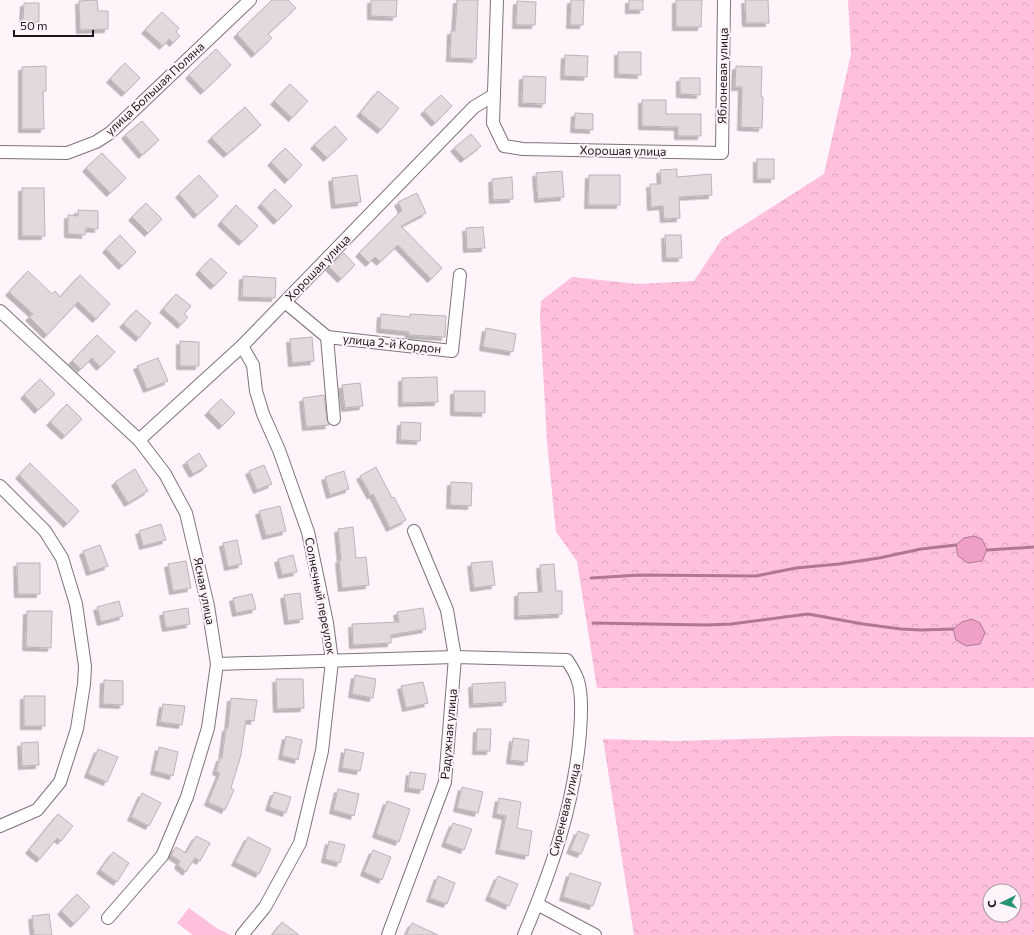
<svg xmlns="http://www.w3.org/2000/svg" width="1034" height="935" font-family="Commissioner,sans-serif">
<defs>
<pattern id="forest-crowns" width="20" height="18" patternUnits="userSpaceOnUse"><rect width="20" height="18" fill="#ffc0de"/><path d="M2 6a3 3 0 1 1 6 0M12 15a3 3 0 1 1 6 0" fill="none" stroke="#daa4be"/></pattern>
<filter id="shadow"><feDropShadow dx="-3.5" dy="3.5" stdDeviation="0" flood-color="#0004"/></filter>
</defs>
<rect width="100%" height="100%" fill="#fff4f9"/>
<g fill="url(#forest-crowns)" fill-rule="evenodd">
<polygon points="848,0 1034,0 1034,688 597,688 577,561 556,532 547,442 540,317 541,301 572,277 638,284 694,281 722,239 824,174 851,54"/>
<path d="M839,736l195,1v198h-400l-31,-196 73,2zM990,891h24v24h-24z"/>
</g>
<polygon fill="#ffc0de" points="189,908 218,929 231,935 193,935 177,923"/>
<g fill="#f0a0c8" stroke="#b07794">
<polygon points="974,536 982,539 987,550 982,561 968,563 958,556 956,545 964,538"/>
<polygon points="972,619 980,623 985,633 980,644 966,646 956,640 953,629 962,622"/>
</g>
<g fill="none" stroke-linecap="round" stroke-linejoin="round">
<g stroke="#b07794" stroke-width="3">
<polyline points="987,550 1034,547"/>
<polyline points="591,578 640,575 756,576 796,568 839,564 879,558 921,549 956,545"/>
<polyline points="593,623 706,625 731,624 808,614 863,624 901,629 921,630 953,629"/>
</g>
</g>
<g fill="#e3d9dd" stroke="#bdb3b7" filter="url(#shadow)">
<polygon points="97,0 98,11 108,11 108,29 80,30 79,1"/>
<polygon points="272,0 288,0 296,8 268,34 272,38 255,54 237,34"/>
<polygon points="371,0 397,0 396,17 371,16"/>
<polygon points="457,0 478,0 476,59 450,58 451,31 455,31"/>
<polygon points="571,0 584,0 583,25 570,25"/>
<rect x="629" y="0" width="14" height="10"/>
<polygon points="676,0 702,0 701,27 676,27"/>
<polygon points="745,0 768,0 769,23 746,23"/>
<polygon points="517,1 536,2 535,25 516,25"/>
<polygon points="24,3 39,3 39,22 23,22"/>
<polygon points="162,12 179,28 176,32 180,36 173,43 169,39 163,46 145,30"/>
<polygon points="216,49 231,65 204,91 189,75"/>
<polygon points="618,52 641,52 641,75 618,74"/>
<polygon points="565,55 588,56 587,77 564,76"/>
<polygon points="125,63 140,78 125,93 110,79"/>
<polygon points="46,66 46,91 43,91 44,129 22,129 22,67"/>
<polygon points="736,66 762,67 761,97 763,97 762,128 741,127 742,87 735,87"/>
<polygon points="523,76 546,77 545,104 522,103"/>
<polygon points="680,78 700,78 700,95 680,94"/>
<polygon points="290,84 308,101 292,118 274,101"/>
<polygon points="378,91 399,108 381,130 360,113"/>
<polygon points="441,95 452,106 435,123 424,111"/>
<polygon points="642,100 666,100 666,114 701,114 701,136 678,136 678,127 642,126"/>
<polygon points="245,107 261,125 227,154 211,138"/>
<polygon points="575,113 593,114 593,130 574,129"/>
<polygon points="142,121 159,140 142,155 125,135"/>
<polygon points="335,126 347,139 327,158 314,145"/>
<polygon points="471,134 481,146 464,159 454,148"/>
<polygon points="285,148 302,165 288,180 271,162"/>
<polygon points="102,153 126,178 110,193 86,168"/>
<rect x="757" y="159" width="17" height="20"/>
<polygon points="677,169 677,177 711,174 712,195 679,197 680,218 664,219 663,206 651,207 650,184 661,184 660,170"/>
<polygon points="562,171 564,197 538,199 536,173"/>
<polygon points="199,175 218,196 197,215 179,194"/>
<polygon points="357,175 361,202 335,205 332,178"/>
<polygon points="589,175 620,175 620,205 588,205"/>
<polygon points="512,177 513,199 493,200 492,179"/>
<polygon points="22,188 44,188 45,236 22,236"/>
<polygon points="275,189 292,206 277,221 261,204"/>
<polygon points="417,193 426,213 401,226 442,268 431,279 398,245 380,262 375,257 369,263 359,253 402,210 398,202"/>
<polygon points="146,203 162,219 148,233 132,217"/>
<polygon points="236,205 258,226 242,242 221,222"/>
<polygon points="78,210 98,211 98,229 86,228 85,235 68,234 68,215 78,216"/>
<polygon points="483,227 485,248 467,249 466,228"/>
<polygon points="120,235 136,252 122,266 106,249"/>
<polygon points="665,235 681,235 682,258 666,258"/>
<polygon points="344,253 355,265 341,279 329,267"/>
<polygon points="211,258 227,273 214,286 199,271"/>
<polygon points="28,271 52,294 55,291 60,297 80,275 110,304 96,319 78,302 47,335 29,317 33,314 9,292"/>
<polygon points="243,276 276,278 275,298 242,297"/>
<polygon points="176,294 191,306 184,314 188,317 181,325 163,309"/>
<polygon points="136,310 151,323 139,338 123,324"/>
<polygon points="381,314 410,317 410,314 446,316 445,337 409,335 409,332 380,329"/>
<polygon points="486,328 516,334 513,352 483,347"/>
<polygon points="97,335 115,352 100,367 92,358 81,369 72,361"/>
<polygon points="312,337 314,361 292,363 290,339"/>
<polygon points="180,341 199,342 199,366 180,366"/>
<polygon points="158,358 168,381 147,389 137,366"/>
<polygon points="437,377 438,402 402,403 402,378"/>
<polygon points="40,379 55,394 38,410 24,395"/>
<polygon points="360,383 363,406 345,408 342,385"/>
<polygon points="454,391 485,391 485,413 454,412"/>
<polygon points="324,395 327,420 329,425 306,427 303,398"/>
<polygon points="221,399 235,413 222,426 208,412"/>
<polygon points="67,404 82,419 65,436 50,422"/>
<polygon points="401,422 421,423 420,441 400,440"/>
<polygon points="199,453 207,466 193,474 186,462"/>
<polygon points="30,463 79,511 67,524 19,475"/>
<polygon points="264,465 272,484 257,490 249,471"/>
<polygon points="376,467 392,498 394,497 406,520 390,528 373,494 371,496 360,476"/>
<polygon points="135,469 148,491 128,503 115,482"/>
<polygon points="344,471 349,489 330,495 325,477"/>
<polygon points="451,482 472,483 471,506 450,505"/>
<polygon points="280,506 286,531 266,536 259,511"/>
<polygon points="161,524 166,540 143,546 139,531"/>
<polygon points="353,527 356,558 366,557 369,585 342,588 339,560 341,560 338,529"/>
<polygon points="237,540 242,564 228,567 223,543"/>
<polygon points="100,545 108,566 90,572 83,551"/>
<polygon points="293,555 297,572 282,575 278,559"/>
<polygon points="186,561 191,588 173,591 168,564"/>
<polygon points="492,561 495,585 474,588 471,563"/>
<polygon points="17,563 40,563 40,594 18,594"/>
<polygon points="554,564 556,591 562,591 562,614 518,616 518,593 542,592 540,565"/>
<polygon points="300,593 303,619 288,621 284,595"/>
<polygon points="252,594 256,609 236,613 233,598"/>
<polygon points="119,601 123,616 101,622 97,607"/>
<polygon points="188,608 190,624 166,628 163,612"/>
<polygon points="423,608 426,629 391,635 391,643 353,645 352,624 399,622 397,612"/>
<polygon points="27,611 52,611 51,648 26,647"/>
<polygon points="355,675 376,679 373,698 352,694"/>
<polygon points="276,679 303,679 304,708 277,709"/>
<polygon points="104,680 123,681 123,705 103,704"/>
<polygon points="423,682 428,703 406,708 401,686"/>
<polygon points="505,682 506,702 473,704 472,684"/>
<rect x="24" y="696" width="21" height="30"/>
<polygon points="231,698 257,700 254,721 246,720 241,755 231,788 234,790 225,810 208,802 220,773 216,771 220,758 222,758 226,728 228,728"/>
<polygon points="163,704 185,706 182,725 160,722"/>
<polygon points="477,729 491,729 490,751 476,751"/>
<polygon points="286,736 302,740 298,760 282,756"/>
<polygon points="513,738 529,740 527,762 510,760"/>
<polygon points="38,742 39,765 22,766 21,743"/>
<polygon points="159,747 178,752 173,776 154,771"/>
<polygon points="98,749 118,757 107,782 88,774"/>
<polygon points="345,749 364,753 360,771 342,768"/>
<polygon points="410,772 426,774 423,790 408,788"/>
<polygon points="462,787 483,792 478,813 457,808"/>
<polygon points="338,789 359,794 354,816 333,810"/>
<polygon points="274,792 291,797 286,813 269,807"/>
<polygon points="142,793 161,803 149,826 131,817"/>
<polygon points="499,798 521,802 517,828 532,831 528,856 499,850 506,816 496,814"/>
<polygon points="387,801 410,809 399,842 376,834"/>
<polygon points="58,814 73,826 61,841 57,838 40,859 29,850"/>
<polygon points="453,823 472,829 464,850 445,843"/>
<polygon points="578,831 589,835 581,854 570,850"/>
<polygon points="196,836 210,843 200,861 195,858 186,872 178,865 180,861 171,855 176,847 186,853"/>
<polygon points="248,837 271,849 259,874 235,862"/>
<polygon points="329,841 345,845 340,863 325,859"/>
<polygon points="373,850 391,857 382,880 364,872"/>
<polygon points="113,852 129,863 117,882 100,870"/>
<polygon points="570,873 601,883 593,906 563,897"/>
<polygon points="438,876 455,883 447,904 430,898"/>
<polygon points="498,876 518,884 509,906 489,897"/>
<polygon points="77,894 90,907 74,924 61,911"/>
<polygon points="49,914 52,935 34,935 32,916"/>
<polygon points="282,922 299,935 272,935"/>
<polygon points="412,923 438,935 406,935"/>
</g>
<g fill="none" stroke-linecap="round" stroke-linejoin="round">
<g stroke="#7d7478" stroke-width="14">
<g id="minor">
<polyline points="497,0 493,123 504,146 523,149 722,153 724,0"/>
<polyline points="0,152 67,153 96,142 110,133 250,0"/>
<polyline points="285,302 327,337 452,351 460,275"/>
<polyline points="0,311 139,440 165,474 186,513 208,606 217,664 208,728 187,797 162,856 108,918"/>
<polyline points="327,337 334,419"/>
<polyline points="242,346 253,365 256,391 263,414 279,450 308,532 327,623 332,661 322,751 300,843 265,907 242,935"/>
<polyline points="139,440 242,346 474,107 494,95"/>
<polyline points="0,486 45,531 62,558 76,604 85,666 84,684 77,729 60,782 37,810 0,826"/>
<path d="M217,664l238,-7 112,3c4,6 9,14 11,21 4,12 3,39 2,52 -6,72 -28,136 -56,202"/>
<polyline points="537,904 595,935"/>
<polyline points="388,935 445,782 455,657 447,610 414,531"/>
</g>
</g>
<use href="#minor" stroke="#fff" stroke-width="12"/>
</g>
<g text-anchor="middle" stroke-width="4" stroke-linejoin="round" paint-order="stroke">
<g font-size="12" fill="#1b1719" stroke="#fff4f9">
<text transform="translate(723 76) rotate(-89)" y="4">Яблоневая улица</text>
<text transform="translate(155 89) rotate(-43)" y="4">улица Большая Поляна</text>
<text transform="translate(623 151) rotate(1)" y="4">Хорошая улица</text>
<text transform="translate(318 268) rotate(-46)" y="4">Хорошая улица</text>
<text transform="translate(392 344) rotate(6)" y="4">улица 2-й Кордон</text>
<text transform="translate(204 591) rotate(79)" y="4">Ясная улица</text>
<text transform="translate(320 596) rotate(79)" y="4">Солнечный переулок</text>
<text transform="translate(449 734) rotate(-85)" y="4">Радужная улица</text>
<text transform="translate(565 810) rotate(-76)" y="4">Сиреневая улица</text>
</g>
</g>
<g transform="translate(1002 903) rotate(265)"><circle r="19" fill="#fff4f9" stroke="#a49c9f"/>
<path d="M0-3L7 15L0 10L-7 15Z" fill="#269373"/>
<text y="-6" font-size="11" font-weight="bold" text-anchor="middle" fill="#1b1719">С</text>
</g>
<path d="M14 30v6h79v-6" fill="none" stroke="#1b1719" stroke-width="2"/>
<text x="20" y="30" font-size="12" fill="#1b1719" stroke="#fff4f9" stroke-width="3" paint-order="stroke">50 m</text>
</svg>
